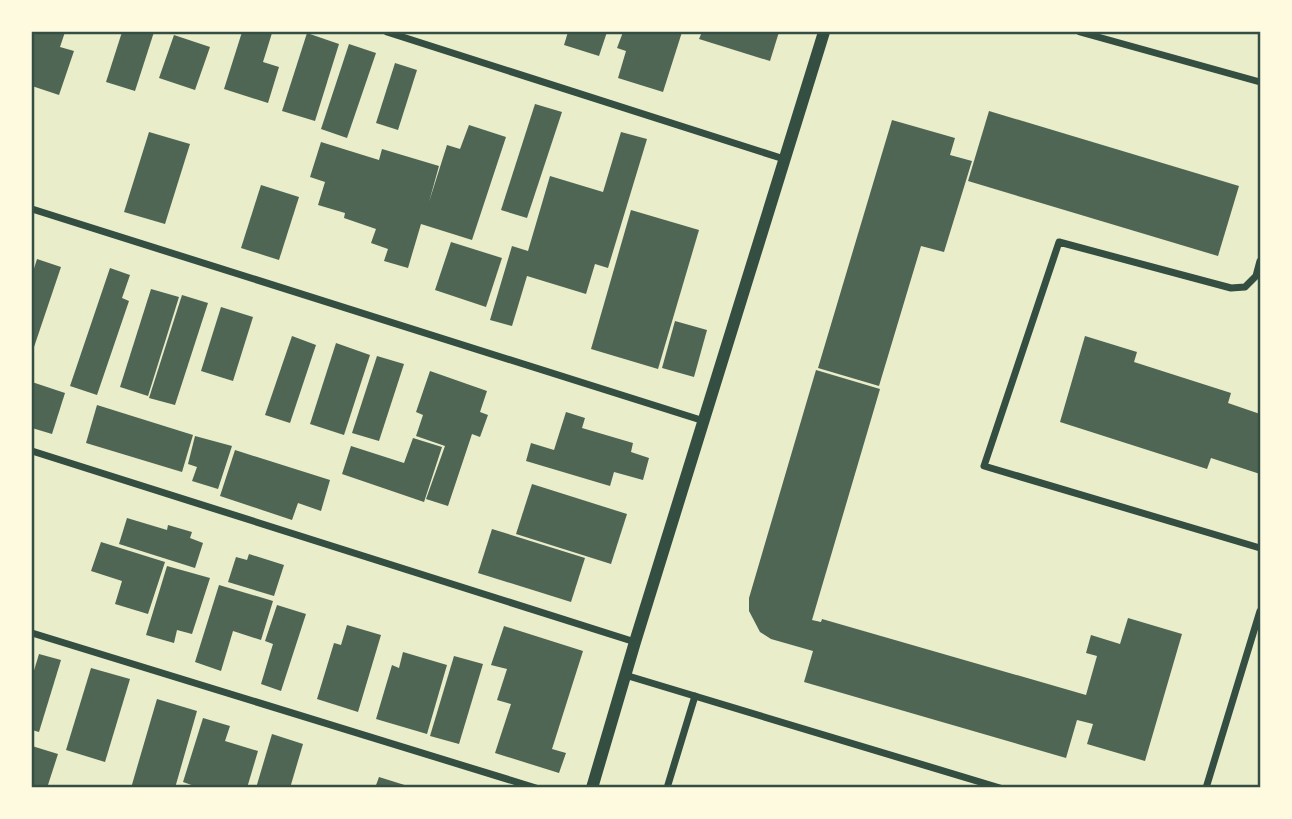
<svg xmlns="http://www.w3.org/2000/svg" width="1292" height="819" font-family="'Source Serif 4',serif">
<rect width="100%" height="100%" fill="#e9edc9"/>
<g fill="#4f6655">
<polygon points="34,32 65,32 60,47 74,51 59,95 32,86 32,40"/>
<polygon points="122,32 154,32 135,91 106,82"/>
<polygon points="242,32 266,32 272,33 263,62 279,67 268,103 224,89"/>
<polygon points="568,32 607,32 599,56 564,45"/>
<polygon points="623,32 682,32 663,92 618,78 626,51 617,48"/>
<polygon points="702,32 779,32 770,61 699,39"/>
<polygon points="307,33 339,44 315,121 282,111"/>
<polygon points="174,35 210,47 195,90 159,78"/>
<polygon points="349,44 376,53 347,138 321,129"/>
<polygon points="395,63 417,70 398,130 376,123"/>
<polygon points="535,104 562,112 527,218 501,210"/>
<polygon points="989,111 1239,186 1218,256 968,181"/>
<polygon points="892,120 955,138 950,155 972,161 944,252 921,246 879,386 818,368"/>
<polygon points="469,125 506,137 472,240 421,224 408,268 384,261 388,249 371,243 376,229 344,218 345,213 318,205 325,182 310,177 321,142 379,160 382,149 439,166 429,202 447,145 460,149"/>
<polygon points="149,132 190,144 165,224 124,212"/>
<polygon points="621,132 647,139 608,268 595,264 586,294 527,276 512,326 490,320 512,246 528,251 550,176 603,192"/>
<polygon points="261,185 299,197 279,260 241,248"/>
<polygon points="631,210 699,230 658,369 591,349"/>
<polygon points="451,242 502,258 486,307 435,290"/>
<polygon points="37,259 61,267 32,353 32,275"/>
<polygon points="110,268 130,275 122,298 129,301 97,395 70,386"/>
<polygon points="151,289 179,297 148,396 120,387"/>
<polygon points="182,295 208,303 175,405 149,398"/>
<polygon points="221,307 253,317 233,381 201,371"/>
<polygon points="675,321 707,330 694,377 662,368"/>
<polygon points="292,336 316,345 290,423 265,415"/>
<polygon points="1085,336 1137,352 1134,362 1231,393 1228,403 1260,414 1260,474 1211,458 1207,469 1060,422"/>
<polygon points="336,343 370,355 344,435 310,424"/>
<polygon points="377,356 404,364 379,441 352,433"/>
<polygon points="816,370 880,389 812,620 821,622 822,619 1086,695 1097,656 1086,653 1091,635 1120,644 1128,618 1182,634 1145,761 1087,744 1093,724 1077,720 1066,758 804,682 813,651 771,639 760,632 749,611 749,598"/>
<polygon points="430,371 487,391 480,412 488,415 480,437 472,434 448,506 426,499 445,446 416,436 423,415 416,412"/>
<polygon points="32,382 65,393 52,434 32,428"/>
<polygon points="97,405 193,435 182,472 86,443"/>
<polygon points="566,412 585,418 582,428 633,443 631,452 649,458 643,480 614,472 610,486 526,461 531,443 554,450"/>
<polygon points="195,436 232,446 218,489 192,481 197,467 188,464"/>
<polygon points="413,438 442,447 424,502 342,474 351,446 404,463"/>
<polygon points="235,450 330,480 321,511 298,503 292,520 220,496"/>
<polygon points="532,484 627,514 611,564 516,534"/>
<polygon points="127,518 167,530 168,525 192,532 190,538 203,543 195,568 119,544"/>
<polygon points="492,529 585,558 571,602 478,573"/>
<polygon points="101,542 165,562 148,614 115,604 122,581 91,571"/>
<polygon points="249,554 284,565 274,596 228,582 236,557 247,560"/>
<polygon points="167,566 210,578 192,634 177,630 174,643 146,635"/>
<polygon points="219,585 273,601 261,640 233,631 221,671 195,662"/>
<polygon points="277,605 306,614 281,691 261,684 273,644 265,641"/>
<polygon points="347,625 381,635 358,712 317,699 334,643 341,645"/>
<polygon points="504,626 583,651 552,749 566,753 559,773 495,753 511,704 497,700 507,669 491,665"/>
<polygon points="403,652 447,665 427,734 376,719 392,665 399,668"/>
<polygon points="39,654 61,660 39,732 32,730 32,677"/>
<polygon points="454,656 483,664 459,744 430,736"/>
<polygon points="91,668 130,679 105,762 66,750"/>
<polygon points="157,699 197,711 175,788 131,788"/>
<polygon points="203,718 230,726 225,741 258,751 247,788 200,788 183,782"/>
<polygon points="272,734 303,744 290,788 256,788"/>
<polygon points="32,746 58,754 47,788 32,788"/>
<polygon points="379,777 411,787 411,788 375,788"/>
</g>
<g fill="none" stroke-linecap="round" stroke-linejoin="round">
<g stroke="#344e41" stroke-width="7">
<polyline points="387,32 784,159"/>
<polyline points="1080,32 1260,82"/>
<polyline points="32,209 704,421"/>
<polyline points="1260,261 1256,276 1245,287 1231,288 1059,242 984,466 1260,548"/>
<polyline points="32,451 635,642"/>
<polyline points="32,633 536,788"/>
<polyline points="625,675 1000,788"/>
<polyline points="667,788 695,696"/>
<polyline points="1206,788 1260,611"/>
</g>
<polyline stroke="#344e41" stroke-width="12" points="592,788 635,642 824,32"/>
</g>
<rect width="1292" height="819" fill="none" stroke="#fefae0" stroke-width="66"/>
<rect x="33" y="33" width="1226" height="753" fill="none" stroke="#344e41" stroke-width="2.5"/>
</svg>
